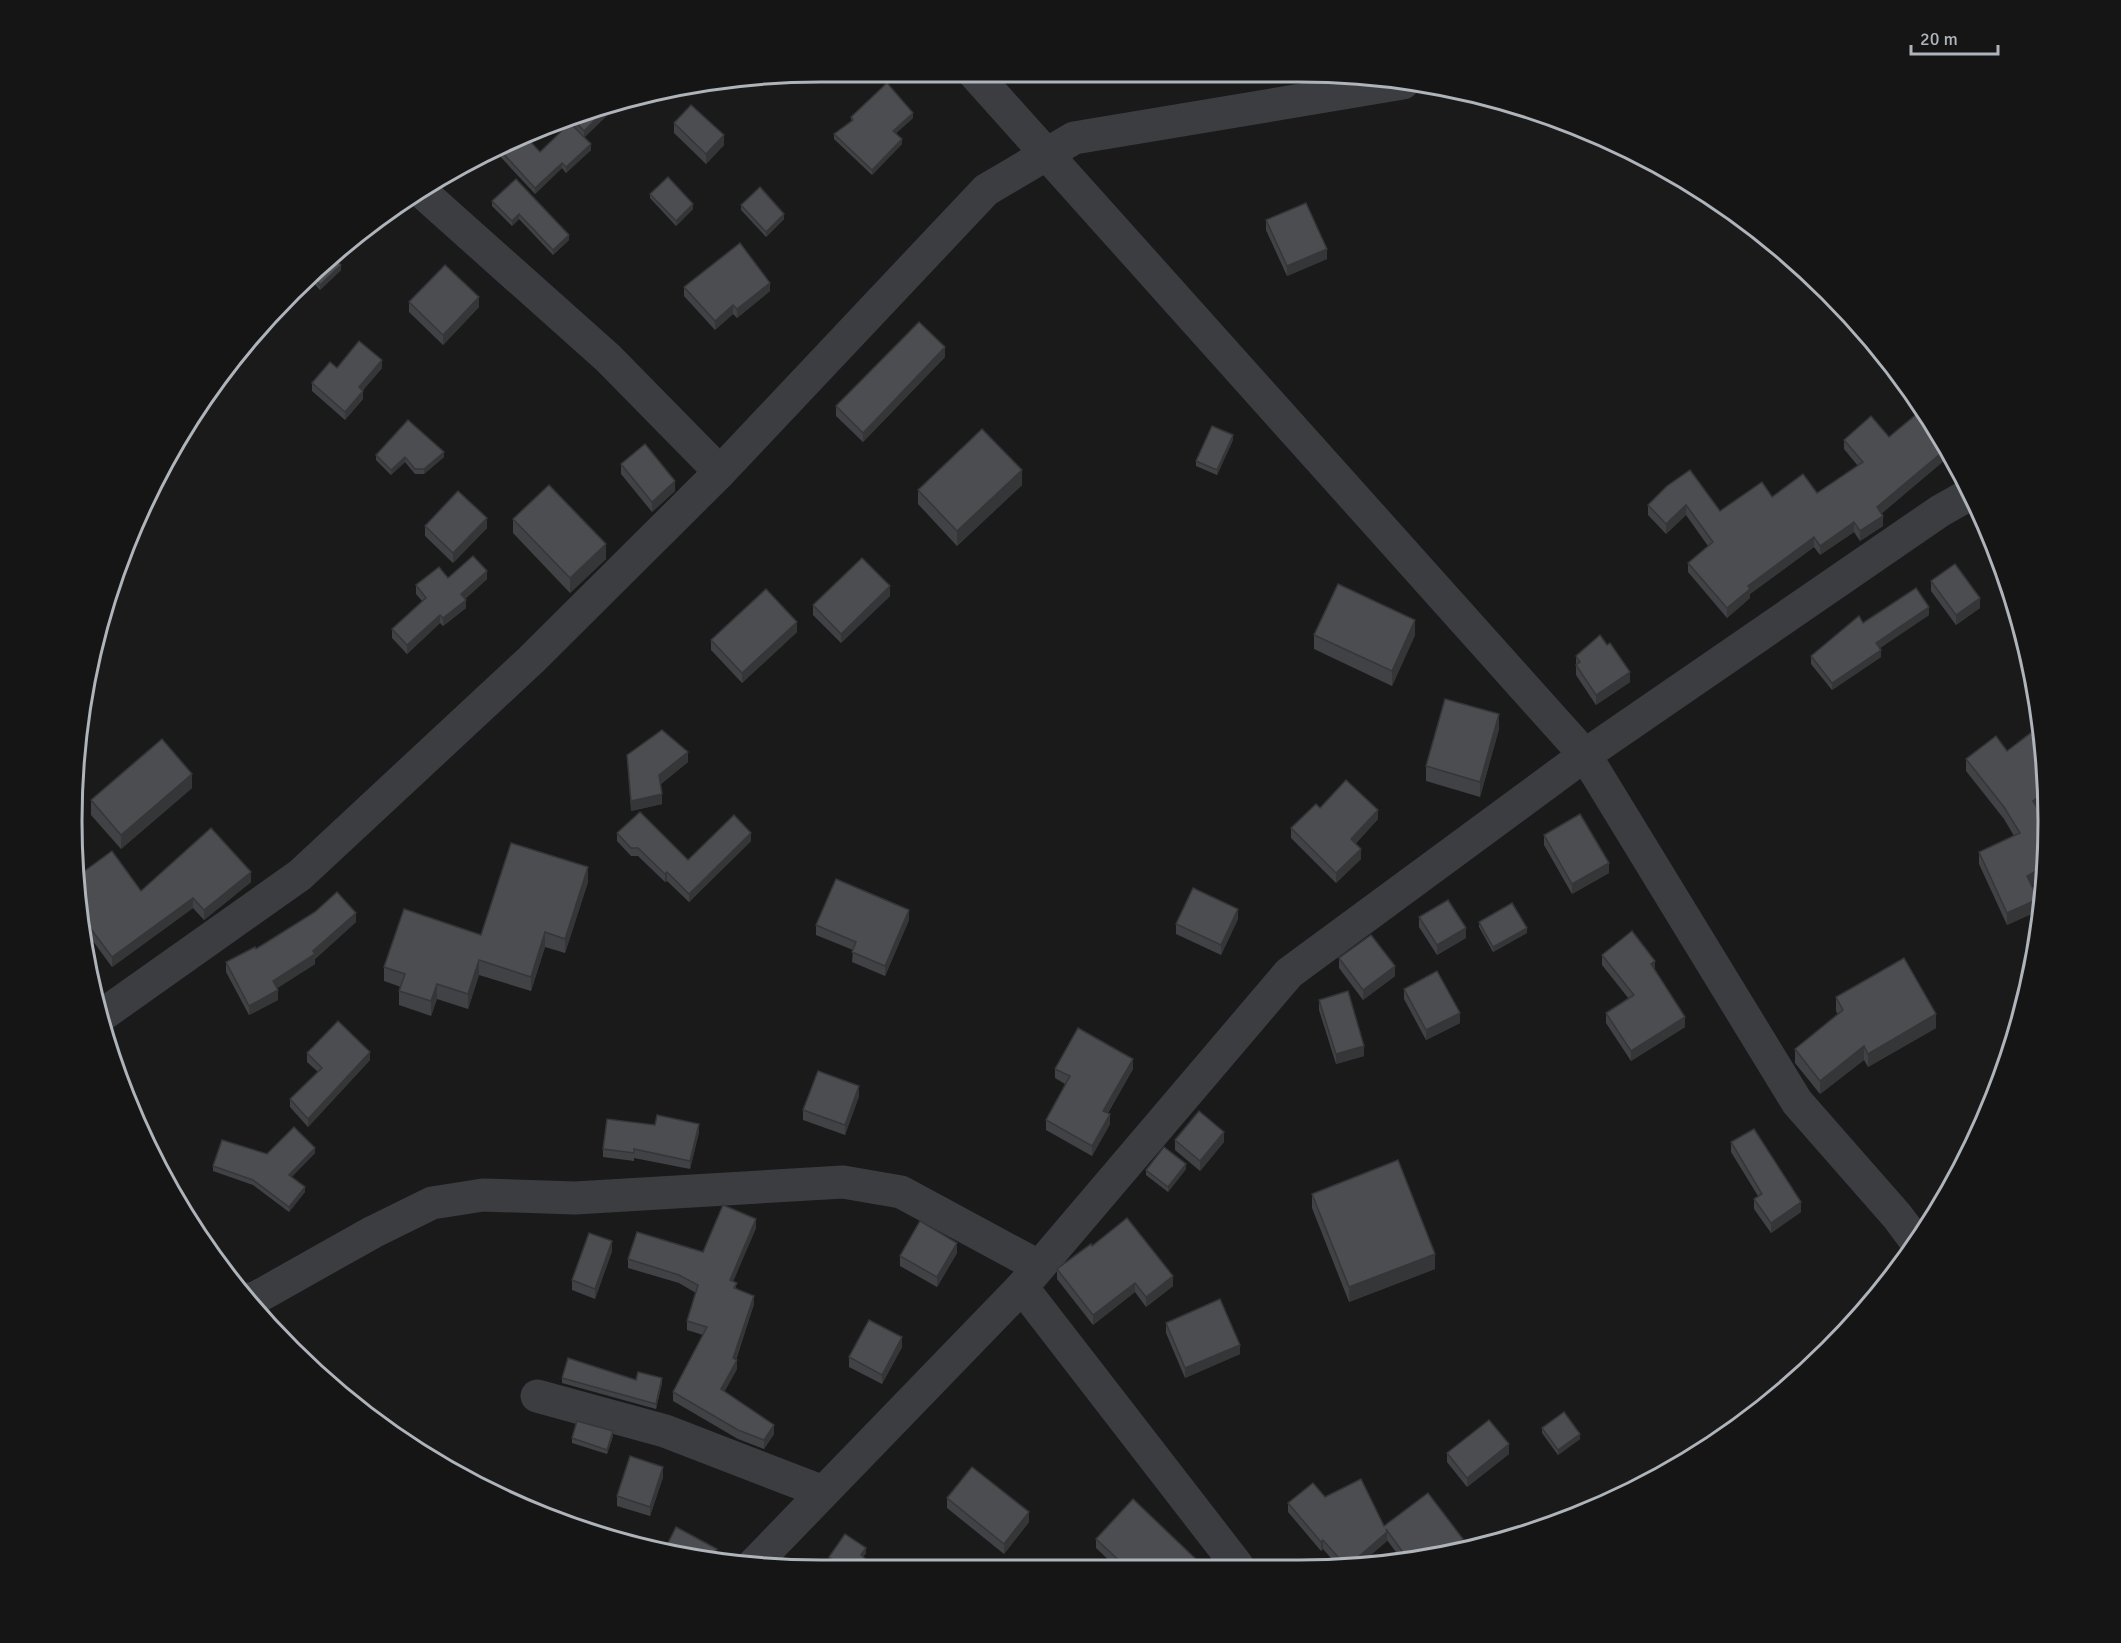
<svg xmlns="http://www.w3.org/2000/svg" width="2121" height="1643" font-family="Signika,sans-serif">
<rect width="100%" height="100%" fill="#1a1a1b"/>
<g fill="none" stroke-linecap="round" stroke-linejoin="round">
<g stroke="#3b3d40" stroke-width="33">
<polyline points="973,72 1585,755 1797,1102 1897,1216 1918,1244"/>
<polyline points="422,192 608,358 720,472"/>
<polyline points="98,1018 300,875 531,660 720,472 986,190 1074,138 1403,83"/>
<polyline points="1022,1287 1237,1565"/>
<polyline points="249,1299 252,1300 373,1232 432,1203 483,1195 575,1198 843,1182 901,1192 1038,1266"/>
<polyline points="537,1396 665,1431 823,1492"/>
<polyline points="753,1565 1022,1287 1289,973 1585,755 1940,511 1970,494"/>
</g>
</g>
<g fill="#414245">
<polygon points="652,94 644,102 638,96"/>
<polygon points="624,99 584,137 591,150 566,173 562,168 535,194 496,152 528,139 540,152 570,123 569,122"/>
<polygon points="851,117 913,118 896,133 902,144 872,175 834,139 834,134 851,122"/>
<polygon points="674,123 724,145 706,164 674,133"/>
<polygon points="516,179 569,240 553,255 519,219 512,226 492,206 492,201"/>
<polygon points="650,194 693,209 676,226 650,198"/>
<polygon points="741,205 784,219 766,237 741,210"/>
<polygon points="1266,220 1327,259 1287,276 1266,230"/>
<polygon points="334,259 341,270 320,290 309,278"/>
<polygon points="1796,265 1807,275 1800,277"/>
<polygon points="684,287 770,291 737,318 733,314 715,330 684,296"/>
<polygon points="409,302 479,307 443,345 409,312"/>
<polygon points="945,357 863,442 836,416 836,406"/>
<polygon points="337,368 382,368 363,390 363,399 345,420 312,391 312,383"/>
<polygon points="1924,408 1958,472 1957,473 1946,459 1881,514 1883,526 1860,541 1854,532 1820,555 1814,547 1750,594 1750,598 1727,618 1688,572 1688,563 1708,546 1686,515 1666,534 1648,515 1648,505 1667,486 1720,511 1772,497 1817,493 1858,466 1844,449 1844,440 1889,437"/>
<polygon points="1233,440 1217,475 1196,466 1196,461"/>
<polygon points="376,455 444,457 424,474 415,474 405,462 391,475 376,460"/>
<polygon points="621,464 675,491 652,512 621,474"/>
<polygon points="1022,485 957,546 918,504 918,490"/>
<polygon points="513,519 606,559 570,593 513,533"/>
<polygon points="425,526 487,528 453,563 425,536"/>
<polygon points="487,579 465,599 466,608 443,626 440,623 407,654 392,638 392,629 422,601 416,594 416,585"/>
<polygon points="1931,581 1980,608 1956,625 1931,591"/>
<polygon points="890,596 841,643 813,615 813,605"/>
<polygon points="1929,615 1880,648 1881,657 1832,690 1811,664 1811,656 1863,623"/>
<polygon points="797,632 742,683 711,650 711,640"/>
<polygon points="1314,635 1415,635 1392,686 1314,649"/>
<polygon points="1576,656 1630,682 1596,705 1576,675"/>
<polygon points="2040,726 2047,802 2038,809 2032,885 2038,911 2007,925 1979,864 1979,852 2014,836 2004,819 1966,771 1966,759 2007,751"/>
<polygon points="1499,729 1480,797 1426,781 1426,766"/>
<polygon points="627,755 688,762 661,784 662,804 631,811"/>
<polygon points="192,788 121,849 91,815 91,800"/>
<polygon points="1320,808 1378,819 1356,843 1361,859 1336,883 1291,838 1291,828"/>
<polygon points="617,833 688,860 751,841 689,902 667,881 665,882 638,856 631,856 617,841"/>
<polygon points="1544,835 1609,873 1572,894 1544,845"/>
<polygon points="79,875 141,891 251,882 204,920 193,908 112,967 87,933"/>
<polygon points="588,882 565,953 545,947 531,991 479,975 468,1009 437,999 431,1016 399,1005 399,991 401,987 384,981 384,967 481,935"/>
<polygon points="1419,917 1466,938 1437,955 1419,927"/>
<polygon points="1238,919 1221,955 1176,934 1176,924"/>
<polygon points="909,920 885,976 852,962 853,950 816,935 816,925"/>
<polygon points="356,922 315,959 315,964 277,988 278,1000 249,1015 226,972 226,962 256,949"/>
<polygon points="1479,922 1527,933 1493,952 1479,927"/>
<polygon points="1602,955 1655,970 1685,1027 1631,1061 1606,1023 1606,1013 1629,999 1602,965"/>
<polygon points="1339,958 1395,976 1363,1000 1339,968"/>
<polygon points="1404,989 1460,1023 1426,1040 1404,999"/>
<polygon points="1836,997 1936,1028 1868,1067 1864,1060 1820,1094 1795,1063 1795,1049 1838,1015 1836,1011"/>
<polygon points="1319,1000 1364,1056 1336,1064 1319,1010"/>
<polygon points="307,1053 370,1060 308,1127 290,1107 290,1099 318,1072 307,1062"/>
<polygon points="1055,1069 1133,1069 1108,1113 1110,1124 1092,1156 1046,1130 1046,1120 1065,1084 1055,1078"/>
<polygon points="859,1096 845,1135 803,1120 803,1110"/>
<polygon points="699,1132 690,1169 634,1158 634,1161 603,1157 603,1149"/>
<polygon points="1175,1140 1224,1142 1200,1171 1175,1150"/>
<polygon points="1731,1142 1801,1212 1771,1233 1754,1209 1754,1199 1758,1196 1731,1152"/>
<polygon points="315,1153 291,1177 305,1192 289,1212 253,1185 213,1171 213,1166 267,1154"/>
<polygon points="1186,1169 1168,1192 1146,1175 1146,1170"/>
<polygon points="1312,1194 1435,1269 1349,1302 1312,1208"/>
<polygon points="756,1228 733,1281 737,1289 754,1304 736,1360 737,1369 724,1392 774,1434 764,1449 738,1439 673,1401 673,1392 703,1335 687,1330 687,1321 696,1293 679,1283 628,1268 628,1259 703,1252"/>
<polygon points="1092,1246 1173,1286 1146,1307 1135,1292 1093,1325 1057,1279 1057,1269"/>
<polygon points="612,1251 595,1299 572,1290 572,1280"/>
<polygon points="957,1253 937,1287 900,1266 900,1256"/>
<polygon points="1166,1323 1240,1354 1185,1378 1166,1333"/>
<polygon points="902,1347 882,1384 849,1367 849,1357"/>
<polygon points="562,1378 662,1383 656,1409 562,1383"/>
<polygon points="1542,1428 1580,1439 1558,1455 1542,1433"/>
<polygon points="613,1436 607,1454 572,1443 572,1438"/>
<polygon points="1447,1453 1509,1454 1467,1487 1447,1462"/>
<polygon points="663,1477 650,1516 617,1506 617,1496"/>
<polygon points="1325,1497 1384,1526 1463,1548 1404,1563 1387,1540 1387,1541 1359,1565 1337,1565 1323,1549 1321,1551 1288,1512 1288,1503"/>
<polygon points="947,1498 1029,1522 1004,1554 947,1508"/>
<polygon points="1096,1539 1202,1565 1114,1565 1096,1548"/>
<polygon points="866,1553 863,1557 872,1565 833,1565 829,1562 829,1557"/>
</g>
<g fill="#353638">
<polygon points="652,94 644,102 644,95"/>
<polygon points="624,99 584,138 584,131 611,104"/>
<polygon points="913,113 913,118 893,136 893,131"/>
<polygon points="724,135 724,145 706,164 706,154"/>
<polygon points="902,139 902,144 872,175 872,170"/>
<polygon points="591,144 591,150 566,173 566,167"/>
<polygon points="562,163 562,168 535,194 535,188"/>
<polygon points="693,204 693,209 676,226 676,221"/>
<polygon points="519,214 519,219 512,226 512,221"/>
<polygon points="784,214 784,219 766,237 766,232"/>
<polygon points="569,235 569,240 553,255 553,250"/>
<polygon points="1327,249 1327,259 1287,276 1287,266"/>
<polygon points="341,265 341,270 320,290 320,285"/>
<polygon points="1800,269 1807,275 1800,277"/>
<polygon points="770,283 770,291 737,318 737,309"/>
<polygon points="479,297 479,307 443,345 443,335"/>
<polygon points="733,305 733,314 715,330 715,321"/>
<polygon points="945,347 945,357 863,442 863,433"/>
<polygon points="382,360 382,368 359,395 359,387"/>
<polygon points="363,391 363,399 345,420 345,412"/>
<polygon points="1233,435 1233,440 1217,475 1217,470"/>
<polygon points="1946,450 1946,459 1877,517 1877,507"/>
<polygon points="444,452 444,457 424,474 424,469"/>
<polygon points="405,457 405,462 391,475 391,470"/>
<polygon points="1022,470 1022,485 957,546 957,531"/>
<polygon points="675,481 675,491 652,512 652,502"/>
<polygon points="1686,505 1686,515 1666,534 1666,524"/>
<polygon points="1883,516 1883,526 1860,541 1860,531"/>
<polygon points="487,518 487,528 453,563 453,553"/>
<polygon points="1854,522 1854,532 1820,555 1820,546"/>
<polygon points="1814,537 1814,547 1750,594 1750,598 1727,618 1727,608 1748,586"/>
<polygon points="606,544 606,559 570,593 570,578"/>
<polygon points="487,571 487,579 462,602 466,600 466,608 443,626 443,618 461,594"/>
<polygon points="890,586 890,596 841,643 841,634"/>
<polygon points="1980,598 1980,608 1956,625 1956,615"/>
<polygon points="1929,607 1929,615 1876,650 1876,643"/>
<polygon points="440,615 440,623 407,654 407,645"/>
<polygon points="1415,620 1415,635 1392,686 1392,671"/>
<polygon points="797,622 797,632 742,683 742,673"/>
<polygon points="1881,650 1881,657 1832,690 1832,683"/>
<polygon points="1630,672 1630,682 1596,705 1596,695"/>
<polygon points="1499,714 1499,729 1480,797 1480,782"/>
<polygon points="688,752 688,762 659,785 659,775"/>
<polygon points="192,774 192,788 121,849 121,835"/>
<polygon points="2046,791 2047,802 2033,813 2033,801"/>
<polygon points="662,794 662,804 631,811 631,801"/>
<polygon points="1378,810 1378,819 1351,849 1351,839"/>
<polygon points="751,833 751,841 689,902 689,894"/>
<polygon points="1361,849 1361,859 1336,883 1336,873"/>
<polygon points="1609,863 1609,873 1572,894 1572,884"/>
<polygon points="2045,866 2043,879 2027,888 2027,876"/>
<polygon points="588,867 588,882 565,953 565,939"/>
<polygon points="251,872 251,882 204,920 204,910"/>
<polygon points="667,872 667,881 665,882 665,874"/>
<polygon points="193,898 193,908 112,967 112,957"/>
<polygon points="2038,899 2038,911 2007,925 2007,913"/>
<polygon points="1238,909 1238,919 1221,955 1221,945"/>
<polygon points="909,910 909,920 885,976 885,966"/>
<polygon points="356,913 356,922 315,959 315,964 273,991 273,981 313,951"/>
<polygon points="1466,928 1466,938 1437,955 1437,945"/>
<polygon points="1527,928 1527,933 1493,952 1493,947"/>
<polygon points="545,932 545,947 531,991 531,977"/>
<polygon points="479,960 479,975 468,1009 468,994"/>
<polygon points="1655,961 1655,970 1651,974 1651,964"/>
<polygon points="1395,966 1395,976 1363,1000 1363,990"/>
<polygon points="437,984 437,999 431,1016 431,1001"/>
<polygon points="278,990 278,1000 249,1015 249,1006"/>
<polygon points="1460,1013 1460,1023 1426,1040 1426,1030"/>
<polygon points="1936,1014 1936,1028 1868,1067 1868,1054"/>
<polygon points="1685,1017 1685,1027 1631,1061 1631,1051"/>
<polygon points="1364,1046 1364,1056 1336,1064 1336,1054"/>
<polygon points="1864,1046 1864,1060 1820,1094 1820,1081"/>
<polygon points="370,1052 370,1060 308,1127 308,1119"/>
<polygon points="1133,1059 1133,1069 1103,1120 1103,1111"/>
<polygon points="859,1086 859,1096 845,1135 845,1125"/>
<polygon points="1110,1114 1110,1124 1092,1156 1092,1146"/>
<polygon points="699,1124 699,1132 690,1169 690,1161"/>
<polygon points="1224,1132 1224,1142 1200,1171 1200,1161"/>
<polygon points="315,1148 315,1153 289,1180 289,1175"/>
<polygon points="1186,1164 1186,1169 1168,1192 1168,1187"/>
<polygon points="305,1187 305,1192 289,1212 289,1207"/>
<polygon points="1801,1202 1801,1212 1771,1233 1771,1223"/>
<polygon points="756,1219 756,1228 730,1289 730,1280"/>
<polygon points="612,1241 612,1251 595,1299 595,1289"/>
<polygon points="957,1243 957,1253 937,1287 937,1277"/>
<polygon points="1435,1254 1435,1269 1349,1302 1349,1287"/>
<polygon points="1173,1276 1173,1286 1146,1307 1146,1297"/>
<polygon points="1135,1283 1135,1292 1093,1325 1093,1315"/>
<polygon points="754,1296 754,1304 733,1367 737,1360 737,1369 721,1398 721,1389 733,1358"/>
<polygon points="902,1337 902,1347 882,1384 882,1375"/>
<polygon points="1240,1345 1240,1354 1185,1378 1185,1368"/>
<polygon points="662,1378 662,1383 656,1409 656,1404"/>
<polygon points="774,1425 774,1434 764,1449 764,1440"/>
<polygon points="613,1431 613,1436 607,1454 607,1450"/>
<polygon points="1580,1434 1580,1439 1558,1455 1558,1450"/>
<polygon points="1509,1444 1509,1454 1467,1487 1467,1478"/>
<polygon points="663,1467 663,1477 650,1516 650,1507"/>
<polygon points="1029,1512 1029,1522 1004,1554 1004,1544"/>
<polygon points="1387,1532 1387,1541 1359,1565 1349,1565"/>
<polygon points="1463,1539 1463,1548 1462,1550 1444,1554"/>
<polygon points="1323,1540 1323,1549 1321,1551 1321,1542"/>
<polygon points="866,1548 866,1553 861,1560 861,1555"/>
<polygon points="717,1549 717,1557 714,1562 710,1561"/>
</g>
<g fill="#4c4d50" stroke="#353638" stroke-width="1.5">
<polygon points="887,83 913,113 893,131 902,139 872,170 834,134 853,120 851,117"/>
<polygon points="611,104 584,131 574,120"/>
<polygon points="691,105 724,135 706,154 674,123"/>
<polygon points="570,123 591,144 566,167 562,163 535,188 500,150 528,139 540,152"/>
<polygon points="668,177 693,204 676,221 650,194"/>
<polygon points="516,179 569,235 553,250 519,214 512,221 492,201"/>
<polygon points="760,187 784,214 766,232 741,205"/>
<polygon points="1306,203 1327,249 1287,266 1266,220"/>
<polygon points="740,243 770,283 737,309 733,305 715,321 684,287"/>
<polygon points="334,259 341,265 320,285 312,276"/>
<polygon points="445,265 479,297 443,335 409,302"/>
<polygon points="919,322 945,347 863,433 836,406"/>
<polygon points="359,341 382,360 359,387 363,391 345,412 312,383 330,362 337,368"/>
<polygon points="1924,408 1946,449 1877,507 1883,516 1860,531 1854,522 1820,546 1814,537 1748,586 1750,589 1727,608 1688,563 1713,542 1686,505 1666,524 1648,505 1667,486 1690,470 1720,511 1762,482 1772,497 1803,474 1817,493 1863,462 1844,440 1871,416 1889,437"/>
<polygon points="408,420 444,452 424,469 415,469 405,457 391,470 376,455"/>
<polygon points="1212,426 1233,435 1217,470 1196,461"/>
<polygon points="982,429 1022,470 957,531 918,490"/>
<polygon points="645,444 675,481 652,502 621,464"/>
<polygon points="549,485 606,544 570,578 513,519"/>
<polygon points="458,491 487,518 453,553 425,526"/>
<polygon points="473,556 487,571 461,594 466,600 443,618 440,615 407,645 392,629 426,598 416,585 439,567 448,578"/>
<polygon points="862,558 890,586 841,634 813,605"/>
<polygon points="1955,564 1980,598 1956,615 1931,581"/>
<polygon points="1338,584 1415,620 1392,671 1314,635"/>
<polygon points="1916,588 1929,607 1876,643 1881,650 1832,683 1811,656 1859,616 1863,623"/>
<polygon points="766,589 797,622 742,673 711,640"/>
<polygon points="1600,635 1607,645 1610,643 1630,672 1596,695 1576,665 1580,662 1576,656"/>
<polygon points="1445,699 1499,714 1480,782 1426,766"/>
<polygon points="2040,726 2046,791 2033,801 2048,827 2045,866 2027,876 2038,899 2007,913 1979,852 2020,833 2004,807 1966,759 1996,736 2007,751"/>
<polygon points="662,730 688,752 659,775 662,794 631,801 627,755"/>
<polygon points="162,739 192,774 121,835 91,800"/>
<polygon points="1346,780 1378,810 1351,839 1361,849 1336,873 1291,828 1316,804 1320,808"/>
<polygon points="640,812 688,860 734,815 751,833 689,894 667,872 665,874 638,848 631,848 617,833"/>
<polygon points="1580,814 1609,863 1572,884 1544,835"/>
<polygon points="211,828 251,872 204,910 193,898 112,957 85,921 79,875 112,851 141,891"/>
<polygon points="511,843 588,867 565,939 545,932 531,977 479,960 468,994 437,984 431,1001 399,991 405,974 384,967 404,909 481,935"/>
<polygon points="836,879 909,910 885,966 852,952 856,942 816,925"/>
<polygon points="1193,888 1238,909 1221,945 1176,924"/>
<polygon points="337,892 356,913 313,951 315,954 273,981 278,990 249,1006 226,962 255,947 256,949 315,912"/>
<polygon points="1448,900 1466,928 1437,945 1419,917"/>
<polygon points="1512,903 1527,928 1493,947 1479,922"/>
<polygon points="1632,931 1655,961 1651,964 1685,1017 1631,1051 1606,1013 1634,995 1602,955"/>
<polygon points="1371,935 1395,966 1363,990 1339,958"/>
<polygon points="1904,958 1936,1014 1868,1054 1864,1046 1820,1081 1795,1049 1843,1010 1836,997"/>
<polygon points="1437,971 1460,1013 1426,1030 1404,989"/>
<polygon points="1348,991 1364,1046 1336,1054 1319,1000"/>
<polygon points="338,1021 370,1052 308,1119 290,1099 322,1068 307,1053"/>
<polygon points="1078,1028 1133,1059 1103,1111 1110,1114 1092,1146 1046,1120 1070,1076 1055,1069"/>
<polygon points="818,1071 859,1086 845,1125 803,1110"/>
<polygon points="1199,1111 1224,1132 1200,1161 1175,1140"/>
<polygon points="657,1115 699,1124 690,1161 634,1149 634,1153 603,1149 607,1119 655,1125"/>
<polygon points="294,1127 315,1148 289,1175 305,1187 289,1207 253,1180 213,1166 222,1140 267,1154"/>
<polygon points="1754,1129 1801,1202 1771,1223 1754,1199 1762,1194 1731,1142"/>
<polygon points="1164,1147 1186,1164 1168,1187 1146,1170"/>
<polygon points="1398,1160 1435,1254 1349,1287 1312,1194"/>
<polygon points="723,1205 756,1219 730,1280 737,1283 734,1288 754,1296 733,1358 737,1360 721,1389 774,1425 764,1440 738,1430 673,1392 707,1327 687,1321 698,1285 679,1275 628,1259 637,1232 703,1252"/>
<polygon points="1127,1218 1173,1276 1146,1297 1135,1283 1093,1315 1057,1269 1091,1244 1092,1246"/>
<polygon points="920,1221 957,1243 937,1277 900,1256"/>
<polygon points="589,1233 612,1241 595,1289 572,1280"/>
<polygon points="1220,1299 1240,1345 1185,1368 1166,1323"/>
<polygon points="869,1320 902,1337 882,1375 849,1357"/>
<polygon points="568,1358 636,1380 638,1372 662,1378 656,1404 562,1378"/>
<polygon points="1564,1412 1580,1434 1558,1450 1542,1428"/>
<polygon points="1489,1420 1509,1444 1467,1478 1447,1453"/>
<polygon points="577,1421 613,1431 607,1450 572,1438"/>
<polygon points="630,1456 663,1467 650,1507 617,1496"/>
<polygon points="972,1467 1029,1512 1004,1544 947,1498"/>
<polygon points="1361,1479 1384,1526 1428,1493 1463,1539 1444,1554 1410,1562 1386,1529 1387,1532 1349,1565 1345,1565 1323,1540 1321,1542 1288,1503 1313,1483 1325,1497"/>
<polygon points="1133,1499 1202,1565 1124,1565 1096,1539"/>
<polygon points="676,1527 717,1549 710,1561 664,1551"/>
<polygon points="845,1534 866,1548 861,1555 872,1565 840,1565 829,1557"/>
</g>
<path d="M0 0H2121V1643H0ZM821 82H1299A739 739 0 0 1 2038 821V821A739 739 0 0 1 1299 1560H821A739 739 0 0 1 82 821V821A739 739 0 0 1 821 82Z" fill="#151516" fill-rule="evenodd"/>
<path fill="none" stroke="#aeb4b9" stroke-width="3" d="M821 82H1299A739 739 0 0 1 2038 821V821A739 739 0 0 1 1299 1560H821A739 739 0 0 1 82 821V821A739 739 0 0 1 821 82Z"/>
<path d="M1911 45v9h87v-9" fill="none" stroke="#aeb4b9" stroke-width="3"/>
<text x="1920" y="45" font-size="18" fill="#aeb4b9" stroke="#151516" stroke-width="4.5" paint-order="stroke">20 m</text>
</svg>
